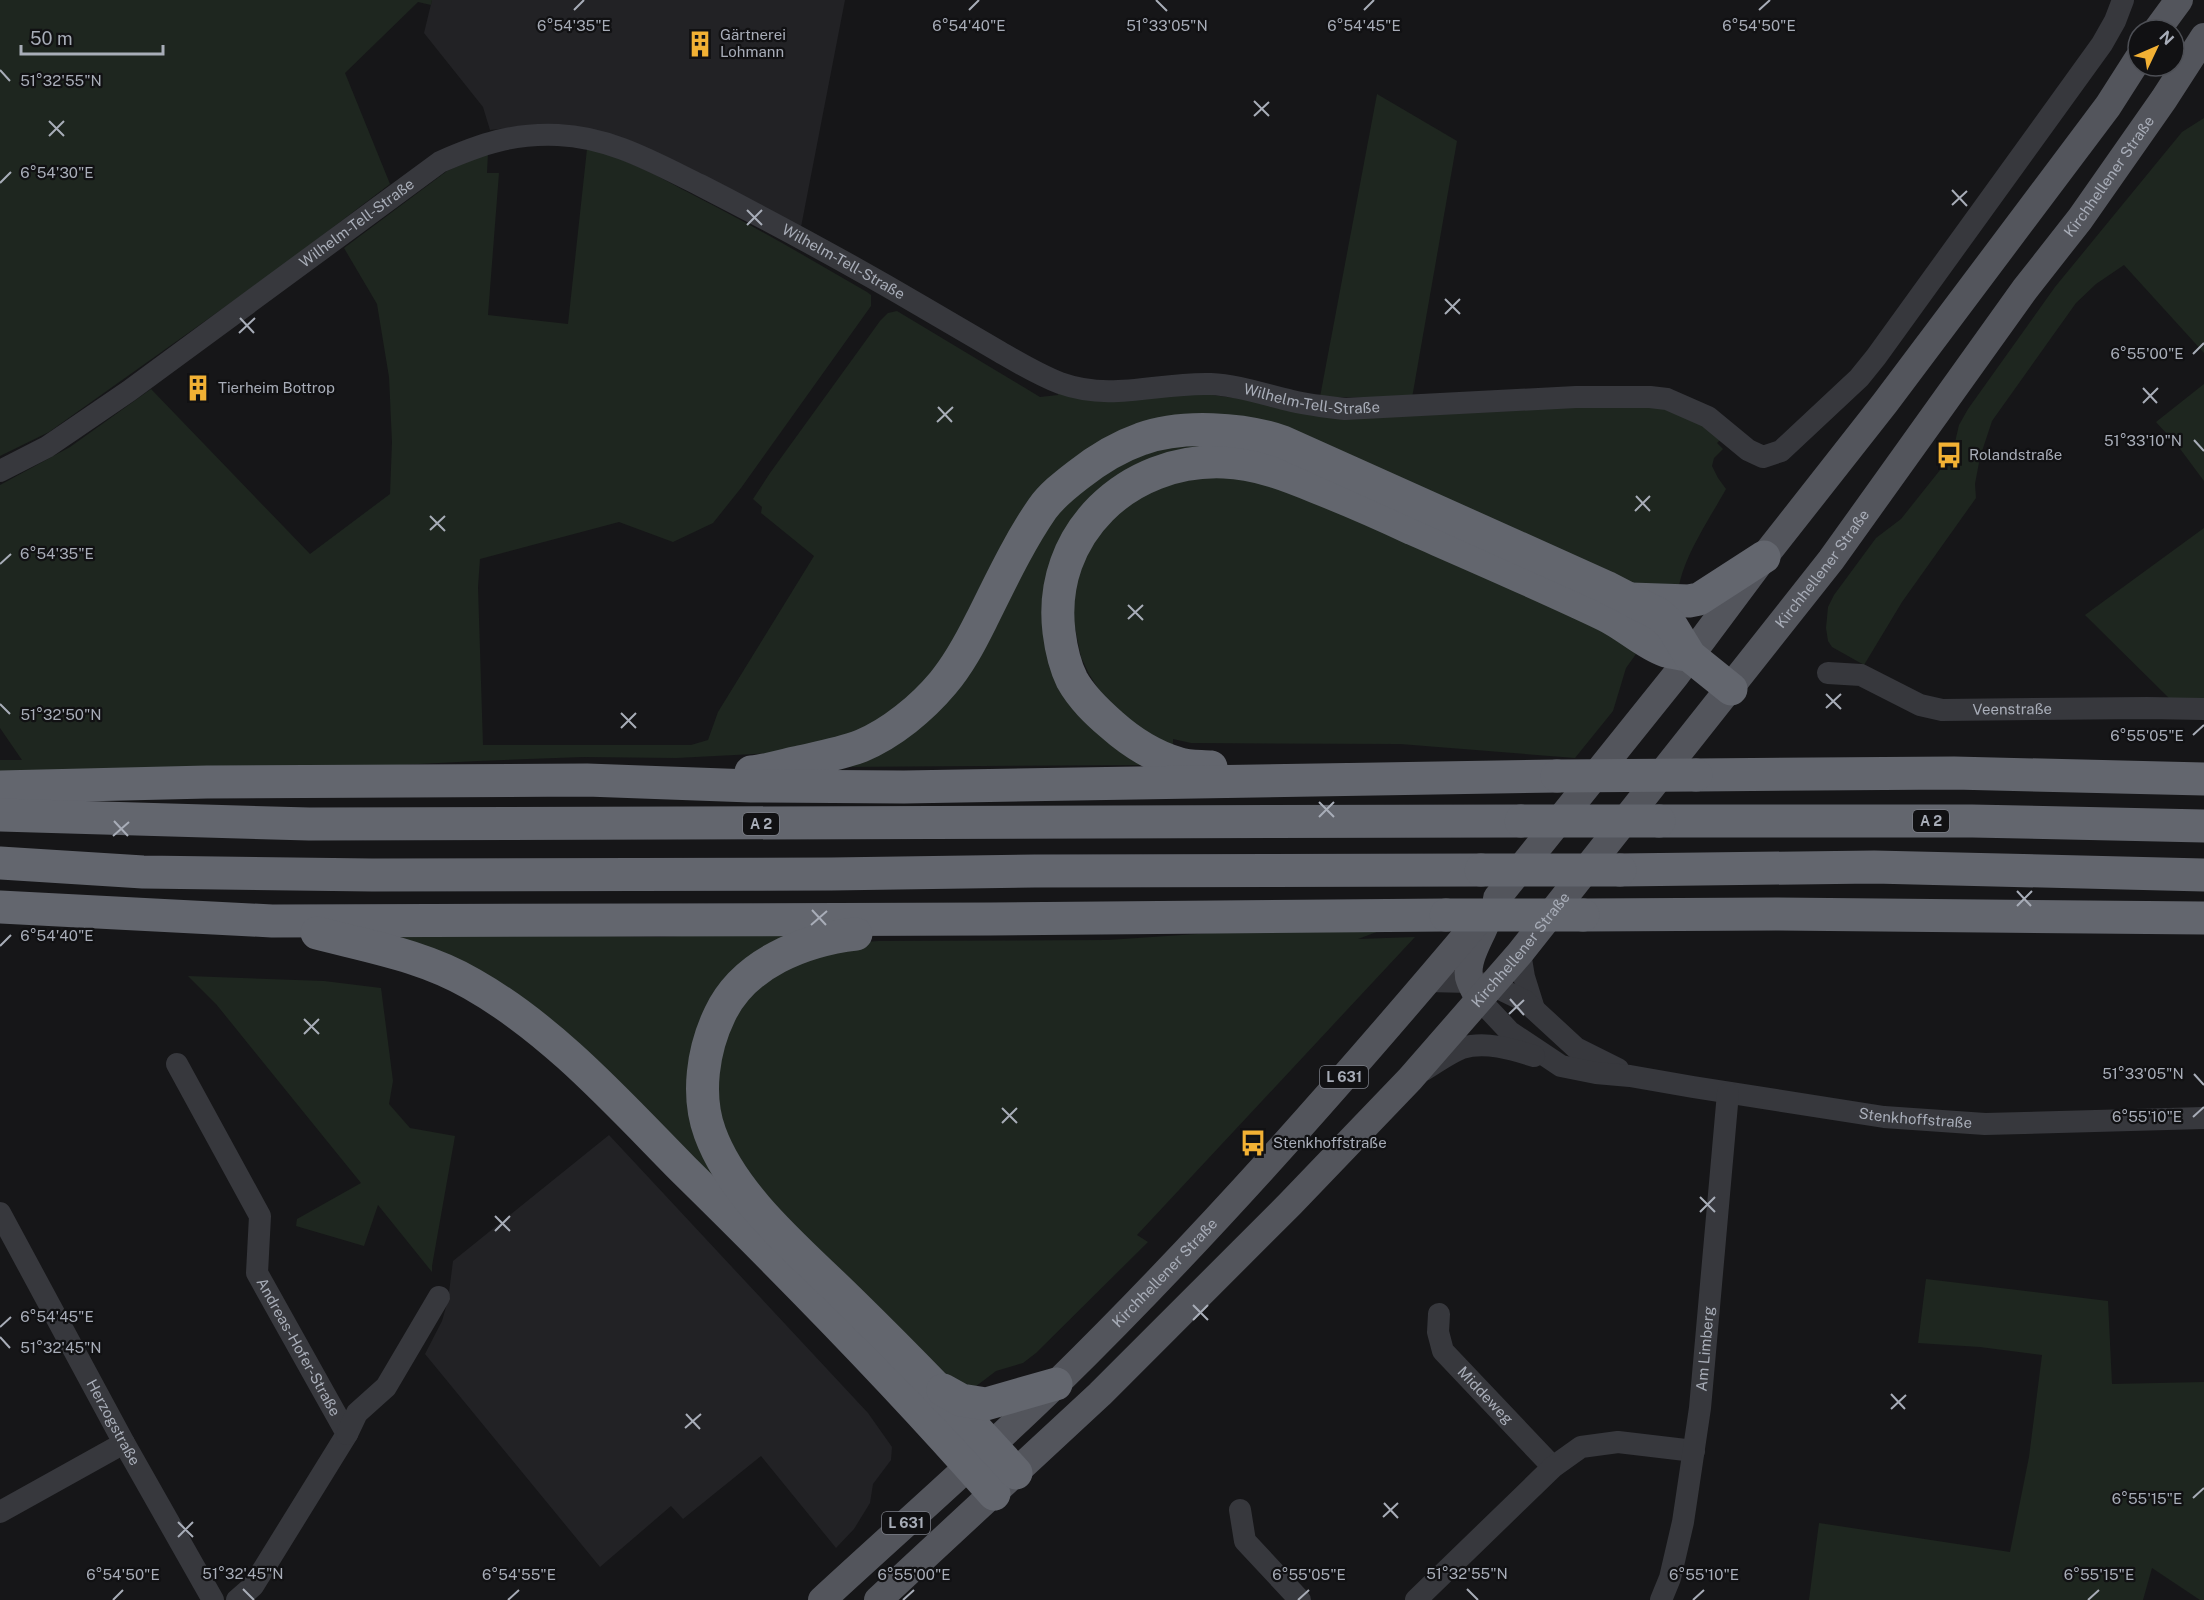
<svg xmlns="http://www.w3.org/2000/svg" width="2204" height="1600" font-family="'Public Sans',sans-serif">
<rect width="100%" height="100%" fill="#161618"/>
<g fill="#222225">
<polygon points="432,0 845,0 801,227 545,124 490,130 483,107 424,33"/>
<polygon points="609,1135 868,1413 892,1447 891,1460 873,1484 870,1503 854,1529 836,1548 761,1456 683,1519 671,1506 600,1567 425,1354 442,1321 448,1300 453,1261"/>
</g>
<g fill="#1e261f">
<polygon points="0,0 432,0 431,5 418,2 345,73 390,184 278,269 49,432 0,456"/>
<polygon points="1377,94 1457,141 1412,398 1320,397"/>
<polygon points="2204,118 2204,353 2124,265 2096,284 2076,303 1992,421 1980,457 1975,484 1976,498 1902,602 1864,665 1832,647 1828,641 1826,628 1828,607 1834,595 1876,538 1901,519 1952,455 1959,425 1968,409 2055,287 2182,132"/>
<path d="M587,149c38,8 74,29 108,47 59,30 115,63 172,96l4,3v11l-130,182 -28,35 -40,19 -54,-20 -139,37 -2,28 5,158h208l17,-5 10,-28 96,-156 -53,-43 1,-6 -9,-8 17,-26 110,-152 8,-8 9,-2 143,86 18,-2 -1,-5 140,3 60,8 409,4 57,32 -6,6 6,6 -9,9 -2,8 6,12 8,11c-16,29 -45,71 -48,104l-50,-11 -356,-152 -167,15 -141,190 -57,67 -52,31 -60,19 -119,6 -93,-1 -105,4 -156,8 -322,6v-15h22l-22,-32v-243l70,-38 81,-58 159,165 80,-60 2,-52 -3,-65 -12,-73 -33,-56 103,-77 41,-18 -1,20h12l-11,142 80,9z"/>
<polygon points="2204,384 2204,481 2178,446 2156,422"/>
<polygon points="1206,440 1288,466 1113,484 1052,632 1149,765 836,767 884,742 1048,518 1127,456"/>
<polygon points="1237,475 1341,511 1624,641 1636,654 1626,668 1613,711 1575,758 1400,744 1191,743 1173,739 1173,745 1156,738 1124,719 1099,690 1089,674 1081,657 1074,623 1073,603 1080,566 1109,518 1157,484"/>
<polygon points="2204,528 2204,698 2170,699 2085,615"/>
<polygon points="805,930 694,1058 747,1209 580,1052 370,932 660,937"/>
<polygon points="1382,930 1358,939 1415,937 1137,1235 1148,1242 1036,1353 1023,1363 996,1371 971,1390 939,1373 766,1202 715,1119 723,1028 762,978 854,943 878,941 1108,940 1226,932"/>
<polygon points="188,976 324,981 381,988 393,1081 389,1104 410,1128 455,1136 432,1266 432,1272 378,1205 364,1246 296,1226 297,1219 361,1183 216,1004"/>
<polygon points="1926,1279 2108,1301 2112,1384 2204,1382 2204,1600 2200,1600 2152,1568 2143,1600 1809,1600 1819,1523 2010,1552 2029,1457 2042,1355 1980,1347 1918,1343"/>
</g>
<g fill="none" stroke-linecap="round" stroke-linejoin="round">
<g stroke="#37383d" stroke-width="22">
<path id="s1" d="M0,471l47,-24 82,-56 311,-229c41,-18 73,-29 118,-27 52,2 97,28 142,50 76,39 150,79 223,122 26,15 51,30 77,45 19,11 39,23 60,31 53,19 98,-1 151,1 27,1 54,11 81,17 17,4 35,6 53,8l231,-12h74l17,2 41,18 40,33 15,7 18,-6 78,-73 17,-21 226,-313 13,-23 8,-21"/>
<path id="s2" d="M1828,673l33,2 59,30 22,5 205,-2 57,1"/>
<polyline points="1520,953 1524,977 1534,1009"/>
<polyline points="1427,981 1471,982 1492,985 1525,1001 1576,1048 1618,1069"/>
<path id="s3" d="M1479,999l31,33 51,34 35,7 34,3 63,11 191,30 101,7 219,-6"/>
<path id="s4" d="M177,1064l83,152 -3,57 90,161 -94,152 -16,14"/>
<path d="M1424,1070c12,-7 25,-17 38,-22 23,-7 50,1 72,8"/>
<path id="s5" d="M0,1213l124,230 89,157"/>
<path id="s6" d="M1439,1314l-1,18 5,19 110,116"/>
<polyline points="347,1434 357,1413 386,1387 439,1297"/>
<polyline points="1240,1510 1245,1541 1300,1600"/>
<polyline points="0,1512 124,1443"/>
<polyline points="1416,1600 1553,1467 1581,1447 1618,1442 1694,1451"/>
<path id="s7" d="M1661,1600l9,-22 13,-56 17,-114 28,-315"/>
</g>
<g stroke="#53555c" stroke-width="28">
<polyline points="2157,30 2179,0"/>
<polyline points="1497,898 1676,675 1764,557 1885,403 2108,106 2138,59"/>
<path d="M1479,999c-3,-7 -8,-14 -10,-22 -3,-17 10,-37 16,-52"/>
<path id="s8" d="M822,1600c78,-72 158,-142 234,-216 150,-147 288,-304 423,-464"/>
<path id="s9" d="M878,1600l222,-206 190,-190 120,-125 110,-126 311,-393 194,-271 55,-70 84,-120 40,-62"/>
</g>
<g stroke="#63666e" stroke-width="33">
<polyline points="1631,599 1689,601 1699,599 1764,557"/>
<path d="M1211,767c-10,-1 -24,0 -34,-4 -23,-7 -47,-22 -65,-38 -15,-13 -30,-27 -40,-45 -7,-14 -11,-32 -13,-48 -12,-98 69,-174 165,-170 32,1 63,13 92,25 33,13 65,27 97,42 64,28 129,56 192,86 21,10 39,28 61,36 8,2 17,3 24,5"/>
<path d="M751,772c14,-1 30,-6 44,-9 22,-5 45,-9 66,-17 31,-13 61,-38 82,-63 16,-19 27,-40 38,-62 19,-38 37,-77 61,-112 9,-13 23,-24 36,-34 19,-15 40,-28 63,-36 40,-15 103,-11 142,3l323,145 54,28 11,10 19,31 41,33"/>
<polyline points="1696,775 1954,773 2204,779"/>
<polyline points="0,787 207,782 587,780 751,786 904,787 1557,776"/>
<polyline points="0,815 309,824 1521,821"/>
<polyline points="1659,821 1972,821 2204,826"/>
<polyline points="0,863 143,872 372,875 831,874 1035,871 1481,870"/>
<polyline points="1620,870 1874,867 2204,875"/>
<polyline points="0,907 272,921 990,919 1446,915"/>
<polyline points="1583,915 1776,914 2204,918"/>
<path d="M317,933c54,14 107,23 155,51 81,46 146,119 211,185 107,105 212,212 311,325"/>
<path d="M856,934c-52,6 -112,29 -136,80 -17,35 -24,81 -10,119 24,66 93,121 142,170 56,55 111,111 164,170"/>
<polyline points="943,1390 961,1400 986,1404 1056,1384"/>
</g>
<g stroke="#63666e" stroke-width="33">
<polyline points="1557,776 1696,775"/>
<polyline points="1521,821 1659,821"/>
<polyline points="1481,870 1620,870"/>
<polyline points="1446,915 1583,915"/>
</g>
</g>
<path fill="none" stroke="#a8adb8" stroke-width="2" d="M1156,0l11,11M574,10l10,-10M969,10l10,-10M1364,10l10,-10M1759,10l11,-10M0,70l10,11M1254,101l15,15M1254,116l15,-14M49,121l15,15M49,136l15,-15M0,183l11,-11M1952,190l15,16M1952,205l15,-14M747,210l15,15M747,225l15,-15M1445,299l15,15M1445,314l15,-15M240,318l14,15M239,333l16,-15M2193,354l11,-11M2143,388l14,15M2143,403l15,-15M938,407l14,15M937,422l16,-15M2194,440l10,11M1636,496l14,15M1635,511l15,-15M430,516l15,15M430,530l15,-14M0,564l11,-10M1128,605l15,15M1128,619l15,-14M1826,694l15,15M0,704l10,10M1826,708l15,-14M621,713l15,15M621,728l15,-15M2193,735l11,-10M1319,802l15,15M1319,817l15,-15M114,821l14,15M113,836l16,-14M2017,891l14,15M2017,906l15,-15M812,910l14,15M811,925l16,-14M0,946l11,-11M1510,999l14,16M1509,1014l15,-14M304,1019l15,15M304,1034l15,-15M2194,1074l10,11M1002,1108l15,15M2193,1117l11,-10M1002,1123l15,-15M1700,1197l15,15M1700,1212l15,-15M495,1216l15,15M495,1231l15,-15M1193,1305l15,15M1193,1320l15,-15M0,1327l11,-10M0,1337l10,11M1891,1394l14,15M1891,1409l15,-14M686,1414l14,15M685,1428l16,-14M2193,1498l11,-10M1384,1503l14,15M1383,1517l15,-14M178,1522l15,15M178,1537l15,-15M243,1589l11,11M1467,1589l11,11M113,1600l10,-10M508,1600l11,-10M903,1600l11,-10M1298,1600l11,-10M1693,1600l11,-10M2088,1600l11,-10"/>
<defs>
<g id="building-bare" transform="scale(2.07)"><path d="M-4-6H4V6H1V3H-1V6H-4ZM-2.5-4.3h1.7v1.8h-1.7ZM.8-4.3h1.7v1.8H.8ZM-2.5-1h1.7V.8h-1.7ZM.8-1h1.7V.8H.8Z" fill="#f2b134" stroke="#111113" stroke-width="2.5" paint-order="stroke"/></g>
<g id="bus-bare" transform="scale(2.07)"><path d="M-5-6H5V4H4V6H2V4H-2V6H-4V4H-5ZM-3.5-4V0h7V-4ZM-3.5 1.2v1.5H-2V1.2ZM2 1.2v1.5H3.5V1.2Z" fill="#f2b134" stroke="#111113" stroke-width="2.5" paint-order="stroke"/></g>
</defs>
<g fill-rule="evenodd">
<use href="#building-bare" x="700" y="44"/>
<use href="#building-bare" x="198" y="388"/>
<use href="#bus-bare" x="1949" y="455"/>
<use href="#bus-bare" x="1253" y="1143"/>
</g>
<g text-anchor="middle" stroke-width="4.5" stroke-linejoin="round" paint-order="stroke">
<g fill="#111113" stroke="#7b7e86" stroke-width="1.5">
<rect x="1913" y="810" width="36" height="22" rx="4.5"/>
<rect x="743" y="813" width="36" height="22" rx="4.5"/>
<rect x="1320" y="1066" width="48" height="22" rx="4.5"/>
<rect x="882" y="1512" width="48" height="22" rx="4.5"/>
</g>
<g font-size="14" font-weight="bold" fill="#a8adb8">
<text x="1931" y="826">A 2</text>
<text x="761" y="829">A 2</text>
<text x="1344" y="1082">L 631</text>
<text x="906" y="1528">L 631</text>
</g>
<g font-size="15" fill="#a8adb8" stroke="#111113" text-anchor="start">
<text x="720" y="40">Gärtnerei<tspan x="720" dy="17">Lohmann</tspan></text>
<text x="218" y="393">Tierheim Bottrop</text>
<text x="1969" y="460">Rolandstraße</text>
<text x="1273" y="1148">Stenkhoffstraße</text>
</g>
<g font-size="15" fill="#a8adb8" stroke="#111113">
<text dy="5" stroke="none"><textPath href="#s9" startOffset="1887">Kirchhellener Straße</textPath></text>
<text dy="5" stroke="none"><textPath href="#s1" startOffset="435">Wilhelm-Tell-Straße</textPath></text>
<text dy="5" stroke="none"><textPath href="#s1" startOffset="975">Wilhelm-Tell-Straße</textPath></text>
<text dy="5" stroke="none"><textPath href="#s1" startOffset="1478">Wilhelm-Tell-Straße</textPath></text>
<text dy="5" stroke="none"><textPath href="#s9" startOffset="1401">Kirchhellener Straße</textPath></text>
<text dy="5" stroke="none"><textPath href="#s2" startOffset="192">Veenstraße</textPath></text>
<text dy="5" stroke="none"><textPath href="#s9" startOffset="915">Kirchhellener Straße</textPath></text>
<text dy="5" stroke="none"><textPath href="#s3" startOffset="465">Stenkhoffstraße</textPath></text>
<text dy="5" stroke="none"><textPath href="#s8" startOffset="474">Kirchhellener Straße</textPath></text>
<text dy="5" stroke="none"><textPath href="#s4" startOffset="315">Andreas-Hofer-Straße</textPath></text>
<text dy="5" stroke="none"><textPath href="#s7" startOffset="256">Am Limberg</textPath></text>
<text dy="5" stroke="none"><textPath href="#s6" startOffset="99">Middeweg</textPath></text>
<text dy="5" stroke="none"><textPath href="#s5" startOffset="238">Herzogstraße</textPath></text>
</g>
</g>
<g font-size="15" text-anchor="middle" fill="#a8adb8" stroke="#111113" stroke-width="4.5" stroke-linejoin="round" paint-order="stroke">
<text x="574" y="31">6°54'35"E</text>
<text x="969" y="31">6°54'40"E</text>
<text x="1364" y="31">6°54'45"E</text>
<text x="1759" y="31">6°54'50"E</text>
<text x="1167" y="31">51°33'05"N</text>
<text x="61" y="86">51°32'55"N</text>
<text x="57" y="178">6°54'30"E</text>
<text x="2147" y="359">6°55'00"E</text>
<text x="2143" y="446">51°33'10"N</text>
<text x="57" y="559">6°54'35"E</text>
<text x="61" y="720">51°32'50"N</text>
<text x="2147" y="741">6°55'05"E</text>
<text x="57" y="941">6°54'40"E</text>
<text x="2143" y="1079">51°33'05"N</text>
<text x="2147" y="1122">6°55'10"E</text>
<text x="57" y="1322">6°54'45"E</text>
<text x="61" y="1353">51°32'45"N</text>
<text x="2147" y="1504">6°55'15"E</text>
<text x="243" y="1579">51°32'45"N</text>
<text x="1467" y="1579">51°32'55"N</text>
<text x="123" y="1580">6°54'50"E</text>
<text x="519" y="1580">6°54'55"E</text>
<text x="914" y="1580">6°55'00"E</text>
<text x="1309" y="1580">6°55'05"E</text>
<text x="1704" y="1580">6°55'10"E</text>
<text x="2099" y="1580">6°55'15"E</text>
</g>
<g transform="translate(2156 48) rotate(46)"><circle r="28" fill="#111113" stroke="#4d4f55" stroke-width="1.5"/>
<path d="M0-4.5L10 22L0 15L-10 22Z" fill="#f2b134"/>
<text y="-9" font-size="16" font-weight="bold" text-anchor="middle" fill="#a8adb8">N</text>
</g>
<path d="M21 45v9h142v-9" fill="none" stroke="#a8adb8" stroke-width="3"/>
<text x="30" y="45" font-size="18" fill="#a8adb8" stroke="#111113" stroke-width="4.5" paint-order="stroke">50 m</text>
</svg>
